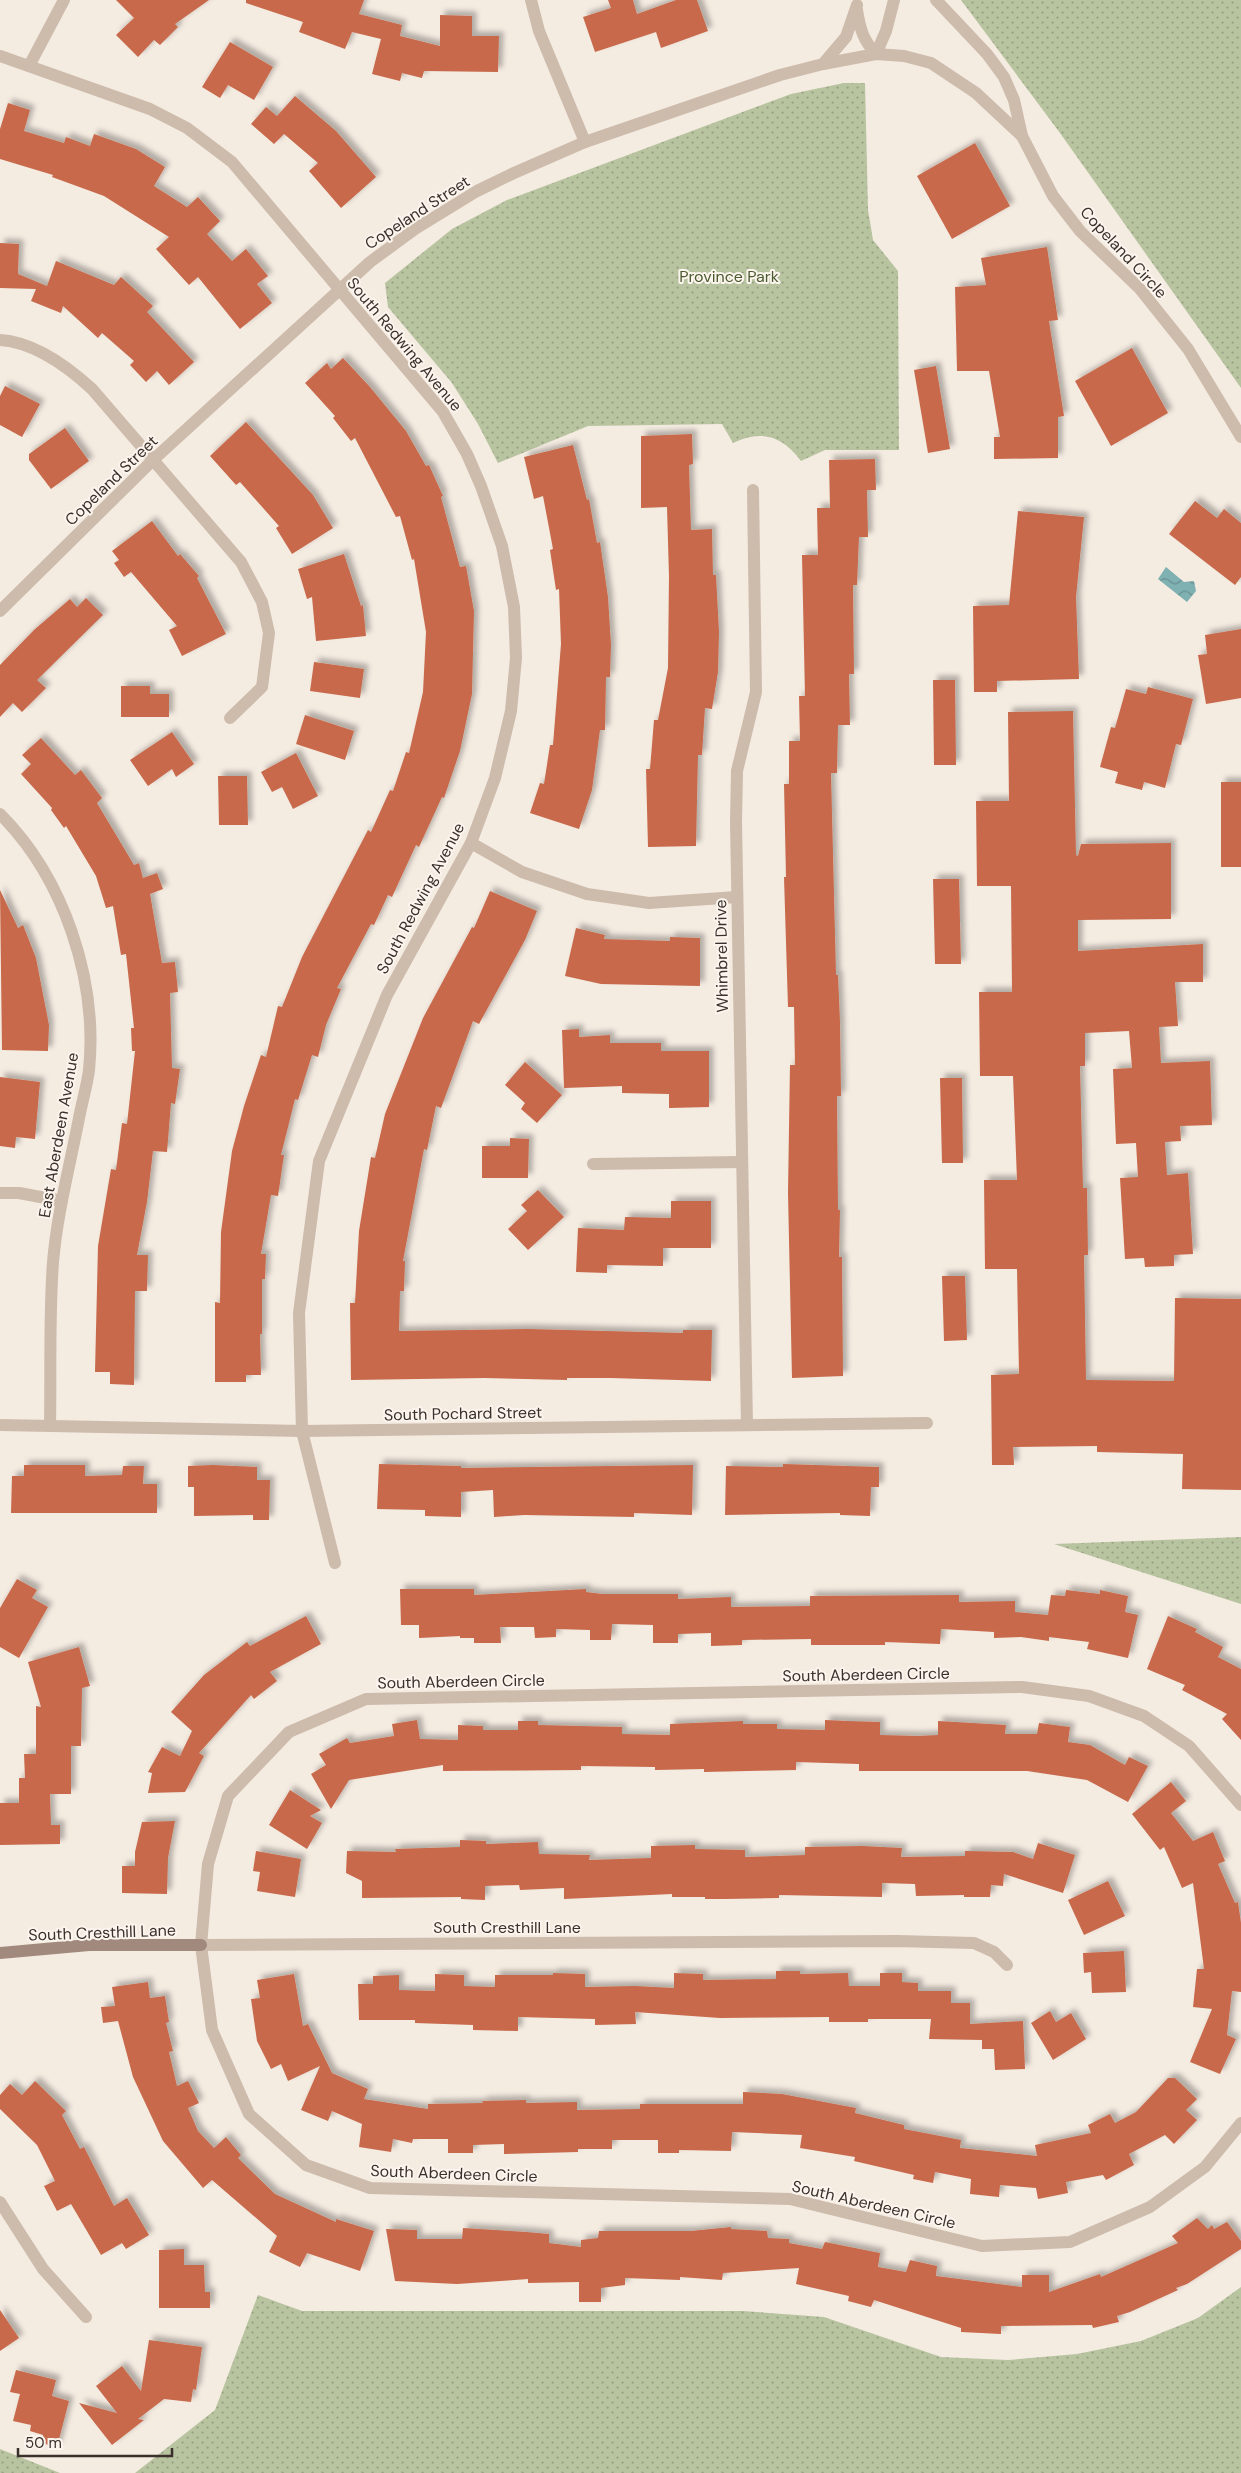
<svg xmlns="http://www.w3.org/2000/svg" width="1241" height="2473" font-family="'DM Sans',sans-serif">
<defs>
<pattern id="grass-dots" width="8" height="8" patternUnits="userSpaceOnUse" patternTransform="scale(1.25)"><rect width="8" height="8" fill="#b8c4a0"/><path d="M2 2h.1M6 6h.1" fill="none" stroke="#97a083" stroke-width="1.8" stroke-linecap="round"/></pattern>
<pattern id="water-waves" width="16" height="10" patternUnits="userSpaceOnUse" patternTransform="scale(1.25)"><rect width="16" height="10" fill="#7fb0b2"/><path d="M0 5q4-4 8 0t8 0" fill="none" stroke="#699091"/></pattern>
<filter id="shadow"><feDropShadow dx="4.5" dy="-4.5" stdDeviation="2.5" flood-color="#0004"/></filter>
</defs>
<rect width="100%" height="100%" fill="#f4ebe1"/>
<g fill="url(#grass-dots)">
<polygon points="961,0 1241,0 1241,388 1060,133"/>
<path d="M844,83h21l3,127 5,30 25,31 1,179h-74l-24,11c-18,-25 -40,-32 -68,-18l-11,-19 -134,2 -90,37 -20,-39 -26,-41 -64,-76 -3,-24 67,-54 55,-29 284,-106z"/>
<polygon points="1241,1537 1241,1604 1054,1544"/>
<polygon points="1241,2287 1241,2473 135,2473 215,2410 258,2295 302,2311 743,2311 824,2317 941,2357 1008,2360 1077,2354 1141,2341 1198,2318"/>
<polygon points="0,2449 60,2473 0,2473"/>
</g>
<polygon fill="url(#water-waves)" points="1166,567 1184,582 1194,581 1196,591 1187,602 1158,579"/>
<g fill="#c8694b" filter="url(#shadow)">
<polygon points="116,0 209,0 175,24 178,27 160,45 154,40 138,57 116,35 134,18"/>
<polygon points="246,0 364,0 359,14 402,25 400,36 440,46 440,15 472,16 472,36 499,36 498,72 424,71 422,78 402,73 400,81 372,74 381,39 352,32 345,49 299,32 303,22 246,3"/>
<polygon points="608,0 633,0 637,14 676,0 697,0 708,31 661,48 656,32 595,52 583,17 611,8"/>
<polygon points="230,42 273,67 254,100 228,85 220,98 202,87"/>
<polygon points="295,96 336,131 376,177 341,208 309,171 318,163 284,134 274,144 251,124 266,107 277,116"/>
<polygon points="8,103 30,110 24,131 64,143 66,137 90,146 94,134 136,149 165,167 154,186 187,207 198,197 220,221 207,234 232,261 246,249 268,276 257,284 272,303 240,329 198,277 189,285 156,249 169,237 104,196 52,177 53,175 0,159 0,129"/>
<polygon points="975,143 1010,206 952,239 917,176"/>
<polygon points="0,243 19,244 18,274 47,286 56,261 114,285 121,277 153,306 147,312 194,362 169,385 157,371 146,382 130,365 134,361 102,333 98,338 63,306 61,313 31,301 36,289 0,288"/>
<polygon points="1047,247 1058,320 1049,321 1064,416 1058,417 1058,458 994,459 994,437 1000,437 989,371 957,371 955,287 986,285 981,258"/>
<polygon points="1132,348 1168,413 1111,446 1075,381"/>
<polygon points="343,358 370,387 406,431 426,466 429,465 443,496 441,497 460,567 466,566 474,611 472,694 460,751 444,798 442,797 419,847 416,845 392,897 388,895 374,925 371,924 337,988 341,989 326,1025 318,1057 312,1055 298,1100 295,1099 281,1155 284,1155 278,1196 271,1195 261,1254 266,1254 265,1279 262,1279 262,1334 260,1334 261,1375 246,1375 246,1382 215,1382 215,1302 220,1303 221,1232 232,1151 244,1106 261,1055 266,1057 278,1006 282,1007 302,957 368,830 371,832 390,790 393,791 406,752 409,753 423,692 426,632 414,559 412,560 400,516 396,517 355,438 351,441 333,418 335,416 305,383 327,363 331,369"/>
<polygon points="936,366 950,449 928,453 914,370"/>
<polygon points="5,386 40,404 22,437 0,425 0,396"/>
<polygon points="246,422 313,495 333,528 292,554 276,528 279,526 240,482 236,485 210,456"/>
<polygon points="65,428 89,461 51,489 29,460 29,454"/>
<polygon points="692,434 693,464 689,465 691,530 712,529 713,575 716,575 719,632 718,672 712,709 705,708 702,755 698,755 696,846 648,847 646,769 650,769 654,720 658,720 668,668 669,576 667,507 641,508 641,436"/>
<polygon points="573,445 587,500 589,499 597,543 600,542 608,597 611,645 610,677 606,677 605,730 600,730 592,790 579,829 530,813 540,783 544,784 550,745 553,745 561,644 559,589 556,590 550,550 553,549 543,496 534,499 524,457"/>
<polygon points="875,459 876,490 867,490 868,537 859,537 857,585 853,585 854,674 849,674 850,725 838,725 837,773 831,773 836,975 838,975 840,1022 841,1096 837,1096 838,1210 840,1210 839,1257 842,1257 843,1376 792,1378 788,1193 790,1065 795,1065 794,1007 788,1007 784,877 786,877 784,784 789,784 789,741 800,741 799,696 805,696 802,555 818,555 817,508 830,508 829,460"/>
<polygon points="1195,501 1217,518 1224,509 1241,523 1241,577 1235,585 1169,534"/>
<polygon points="1018,511 1084,517 1076,597 1079,679 997,681 997,692 974,692 973,606 1009,605"/>
<polygon points="152,521 178,556 180,554 199,576 197,578 226,634 182,656 169,630 177,626 131,572 124,577 114,563 119,560 112,551"/>
<polygon points="344,554 361,606 363,605 366,636 316,641 312,597 307,599 298,569"/>
<polygon points="86,598 103,615 37,680 46,688 22,712 13,703 0,717 0,665 34,630 70,599 77,607"/>
<polygon points="1241,629 1241,698 1206,704 1198,655 1207,654 1205,635"/>
<polygon points="314,662 364,669 360,698 310,691"/>
<polygon points="933,680 955,680 956,765 934,765"/>
<polygon points="121,686 150,686 150,694 169,694 169,717 121,717"/>
<polygon points="1148,687 1193,699 1181,745 1176,744 1165,788 1144,782 1142,790 1115,783 1118,772 1100,767 1111,727 1115,728 1126,689 1146,694"/>
<polygon points="1073,711 1076,855 1078,856 1081,844 1171,843 1171,919 1078,920 1078,951 1203,944 1203,982 1175,982 1178,1026 1159,1027 1161,1063 1210,1061 1212,1125 1180,1126 1181,1141 1165,1142 1167,1175 1188,1173 1193,1254 1174,1255 1174,1266 1145,1267 1144,1258 1125,1259 1120,1178 1138,1177 1136,1143 1116,1144 1113,1069 1132,1068 1129,1031 1085,1033 1085,1066 1080,1066 1083,1188 1087,1188 1088,1255 1084,1255 1086,1380 1174,1381 1175,1298 1241,1299 1241,1490 1182,1489 1183,1454 1097,1452 1097,1446 1013,1447 1014,1465 992,1465 991,1375 1019,1374 1017,1269 985,1269 984,1180 1017,1180 1013,1076 980,1076 979,992 1012,992 1011,886 977,886 976,801 1009,801 1008,712"/>
<polygon points="305,715 354,731 345,760 296,744"/>
<polygon points="172,732 194,764 176,777 172,769 148,786 130,760"/>
<polygon points="41,738 75,775 81,770 102,798 97,803 134,865 139,863 143,878 157,873 163,889 150,894 162,963 175,962 178,992 170,993 172,1068 180,1069 175,1104 171,1103 167,1152 153,1151 147,1202 137,1255 148,1255 147,1291 135,1291 134,1385 110,1384 110,1372 95,1372 98,1246 111,1169 116,1170 122,1123 127,1124 135,1051 132,1051 131,1028 134,1028 126,954 121,955 113,906 106,908 96,876 66,826 64,828 51,810 52,808 21,774 31,764 22,755"/>
<polygon points="296,753 318,796 293,809 282,787 272,792 261,772"/>
<polygon points="218,776 247,776 248,825 219,825"/>
<rect x="1221" y="782" width="20" height="85"/>
<polygon points="933,879 959,879 961,964 935,964"/>
<polygon points="0,890 18,928 23,925 36,958 49,1025 48,1051 2,1050"/>
<polygon points="490,891 537,911 525,940 479,1024 473,1021 441,1108 436,1106 427,1150 424,1149 403,1261 405,1261 404,1291 400,1291 399,1331 528,1329 683,1333 683,1330 712,1330 711,1381 611,1378 567,1378 567,1380 485,1378 351,1380 350,1303 355,1303 359,1231 371,1157 375,1158 385,1114 423,1018 472,927 474,928"/>
<polygon points="576,928 605,935 604,939 670,941 670,937 700,938 700,986 601,984 565,976"/>
<polygon points="579,1029 579,1037 610,1035 610,1043 661,1043 661,1051 709,1051 709,1107 669,1108 669,1094 622,1093 622,1086 564,1088 562,1030"/>
<polygon points="525,1062 562,1095 537,1123 521,1109 525,1103 505,1085"/>
<polygon points="0,1077 40,1082 35,1139 16,1137 15,1148 0,1146"/>
<polygon points="940,1078 962,1078 963,1163 942,1163"/>
<polygon points="510,1138 529,1139 528,1178 482,1178 482,1146 510,1146"/>
<polygon points="538,1190 564,1217 528,1250 508,1229 527,1211 521,1205"/>
<polygon points="671,1201 711,1201 711,1248 663,1248 663,1266 607,1265 607,1273 576,1272 578,1228 624,1230 625,1217 671,1218"/>
<polygon points="942,1276 965,1276 967,1340 944,1341"/>
<polygon points="379,1464 461,1466 461,1468 693,1465 692,1515 634,1513 634,1517 524,1515 494,1517 493,1490 461,1492 461,1517 425,1516 425,1510 377,1509"/>
<polygon points="783,1464 879,1467 879,1487 871,1487 870,1516 840,1515 840,1513 725,1515 726,1466 783,1467"/>
<polygon points="24,1465 85,1465 85,1476 122,1475 123,1466 144,1466 143,1484 157,1484 157,1513 11,1513 12,1476 24,1476"/>
<polygon points="213,1465 257,1467 257,1480 270,1480 269,1520 253,1520 253,1515 194,1516 194,1487 188,1487 188,1466"/>
<polygon points="17,1579 37,1590 32,1598 48,1607 19,1658 0,1647 0,1608"/>
<polygon points="400,1589 474,1589 474,1595 586,1589 586,1592 602,1594 678,1594 678,1599 731,1597 731,1607 810,1606 810,1596 959,1595 959,1602 1015,1601 1015,1612 1048,1615 1051,1595 1065,1596 1066,1590 1100,1594 1100,1590 1128,1596 1125,1612 1138,1615 1128,1658 1087,1649 1089,1642 1049,1637 1049,1641 1021,1637 994,1638 994,1632 941,1629 940,1644 885,1642 885,1645 811,1645 811,1639 742,1640 742,1645 711,1646 711,1633 678,1634 678,1643 653,1643 653,1625 612,1624 611,1640 590,1640 590,1630 556,1629 556,1637 535,1638 534,1627 500,1627 501,1643 474,1643 474,1638 460,1638 460,1636 419,1638 419,1625 401,1625"/>
<polygon points="306,1616 321,1644 270,1672 277,1681 254,1699 251,1695 199,1753 204,1756 185,1792 148,1793 152,1773 148,1772 162,1747 180,1756 192,1731 171,1712 204,1675 247,1642 250,1646"/>
<polygon points="1168,1616 1197,1629 1195,1632 1223,1647 1218,1657 1241,1669 1241,1740 1222,1719 1227,1714 1182,1690 1185,1685 1147,1669"/>
<polygon points="79,1647 90,1686 82,1688 81,1746 71,1746 71,1794 50,1794 51,1825 60,1825 60,1844 0,1845 0,1803 19,1803 19,1778 25,1778 24,1754 36,1754 36,1706 41,1707 28,1662"/>
<polygon points="417,1720 420,1739 458,1740 458,1725 483,1726 483,1730 518,1730 518,1721 538,1721 538,1725 622,1727 622,1734 670,1735 670,1724 743,1721 743,1724 777,1724 777,1729 825,1730 825,1720 847,1721 880,1722 880,1735 918,1736 938,1735 938,1721 1006,1725 1005,1734 1037,1734 1039,1723 1070,1727 1068,1742 1090,1745 1125,1765 1129,1757 1148,1766 1128,1802 1087,1780 1027,1771 859,1771 859,1764 796,1762 796,1770 704,1772 704,1769 655,1770 655,1767 581,1766 581,1770 443,1771 443,1765 349,1780 331,1809 311,1774 326,1765 319,1754 347,1738 350,1743 394,1736 392,1724"/>
<polygon points="1171,1782 1186,1801 1171,1813 1193,1841 1213,1832 1225,1861 1218,1864 1235,1903 1238,1902 1241,1923 1241,1992 1232,1991 1227,2035 1236,2039 1220,2074 1190,2062 1212,2009 1193,2007 1197,1969 1204,1969 1193,1883 1182,1888 1164,1847 1160,1850 1132,1814"/>
<polygon points="290,1790 321,1810 310,1816 322,1823 307,1849 269,1825"/>
<polygon points="175,1821 168,1858 167,1894 122,1893 122,1866 135,1866 135,1852 142,1822"/>
<polygon points="460,1840 486,1841 486,1844 538,1842 539,1854 590,1855 589,1860 651,1858 651,1846 695,1845 695,1849 745,1850 745,1857 805,1855 805,1847 862,1846 902,1848 901,1857 965,1856 965,1851 1013,1852 1033,1859 1038,1843 1075,1855 1063,1893 1004,1874 1003,1886 991,1885 990,1897 964,1897 964,1895 916,1896 915,1884 882,1883 882,1897 779,1895 779,1898 725,1899 705,1899 705,1897 672,1897 672,1894 564,1899 564,1888 520,1890 519,1885 485,1886 485,1900 461,1899 461,1897 362,1898 362,1881 346,1873 347,1851 396,1852 395,1849 460,1847"/>
<polygon points="256,1851 301,1859 295,1897 257,1891 260,1872 253,1871"/>
<polygon points="1108,1881 1125,1916 1084,1935 1068,1900"/>
<polygon points="1124,1951 1126,1992 1092,1993 1091,1972 1084,1973 1083,1953"/>
<polygon points="776,1971 800,1971 800,1974 848,1973 849,1986 880,1986 880,1973 902,1973 902,1982 918,1983 918,1991 951,1991 951,2003 970,2003 970,2024 1023,2021 1025,2069 995,2070 994,2049 982,2049 982,2040 929,2039 931,2019 868,2019 868,2022 829,2022 829,2017 720,2018 635,2012 636,2024 595,2025 595,2019 518,2017 518,2031 473,2030 473,2025 415,2023 415,2020 359,2020 358,1984 373,1984 373,1976 399,1975 399,1990 435,1991 435,1974 464,1975 464,1986 495,1987 495,1975 553,1975 553,1973 585,1974 585,1987 635,1986 674,1988 674,1973 703,1974 703,1980 776,1979"/>
<polygon points="294,1974 303,2026 308,2024 332,2073 368,2089 364,2099 428,2109 428,2104 483,2103 482,2101 526,2100 526,2103 577,2102 577,2110 640,2109 640,2104 743,2104 743,2092 782,2094 856,2108 855,2113 904,2125 904,2129 961,2140 960,2148 1037,2156 1035,2145 1091,2133 1088,2125 1110,2114 1115,2123 1136,2112 1168,2078 1175,2078 1197,2099 1186,2110 1197,2120 1174,2144 1165,2135 1129,2154 1134,2165 1106,2180 1103,2175 1066,2182 1068,2193 1038,2199 1036,2188 1000,2185 999,2197 970,2194 971,2179 935,2172 933,2183 913,2179 914,2175 854,2161 855,2157 800,2148 802,2135 732,2132 731,2151 679,2150 679,2153 658,2153 658,2140 612,2140 612,2149 578,2149 578,2152 504,2154 504,2144 473,2145 473,2153 448,2153 448,2139 413,2139 412,2143 393,2139 391,2152 359,2147 362,2124 332,2111 328,2121 301,2110 320,2066 288,2081 281,2064 271,2069 257,2041 251,1999 260,1998 257,1980"/>
<polygon points="148,1982 150,1998 165,1996 169,2022 166,2023 173,2051 169,2052 177,2086 188,2081 199,2103 188,2108 198,2131 214,2148 226,2137 241,2155 238,2158 275,2194 336,2222 336,2219 374,2231 360,2271 307,2253 300,2267 269,2252 277,2236 212,2180 203,2188 163,2141 133,2077 118,2021 103,2023 101,2007 115,2006 112,1987"/>
<polygon points="1050,2011 1056,2022 1071,2013 1086,2039 1053,2060 1031,2023"/>
<polygon points="35,2081 66,2111 62,2115 80,2149 84,2147 114,2206 127,2198 149,2235 126,2249 122,2243 101,2255 71,2204 57,2211 44,2186 55,2181 37,2145 0,2109 0,2095 10,2084 22,2095"/>
<polygon points="1197,2218 1208,2229 1212,2225 1214,2229 1227,2222 1241,2241 1241,2249 1187,2284 1176,2288 1178,2290 1130,2312 1117,2316 1119,2322 1093,2328 1092,2325 1001,2326 1001,2334 961,2332 961,2328 874,2300 871,2307 848,2301 849,2296 796,2284 799,2268 723,2273 722,2280 680,2277 680,2280 625,2278 625,2285 601,2288 601,2302 579,2302 579,2282 528,2283 528,2279 457,2284 395,2281 386,2229 417,2230 417,2239 462,2239 463,2228 526,2232 549,2234 549,2243 581,2247 581,2240 598,2238 599,2231 691,2231 731,2227 731,2229 767,2231 768,2238 789,2239 789,2243 822,2249 825,2242 880,2253 878,2267 906,2272 910,2260 937,2266 936,2276 1022,2287 1022,2275 1049,2275 1049,2292 1100,2274 1101,2277 1178,2243 1172,2236"/>
<polygon points="184,2249 184,2265 204,2265 205,2292 210,2292 210,2308 159,2308 159,2250"/>
<polygon points="0,2310 19,2338 0,2351"/>
<polygon points="149,2340 202,2347 196,2390 193,2389 191,2402 164,2399 138,2419 144,2420 112,2445 79,2403 117,2413 96,2386 122,2366 141,2391"/>
<polygon points="16,2370 56,2380 52,2396 69,2401 57,2447 41,2443 43,2435 30,2431 31,2425 13,2421 20,2394 10,2392"/>
</g>
<g fill="none" stroke-linecap="round" stroke-linejoin="round">
<g stroke="#cdbbac" stroke-width="12">
<polyline points="531,0 539,31 585,142"/>
<polyline points="936,0 987,54 1004,77 1014,100 1022,136 1053,196 1080,231 1140,289 1188,349 1241,437"/>
<path d="M857,10c3,19 6,30 19,44"/>
<polyline points="876,54 886,31 894,0"/>
<polyline points="0,56 150,109 187,128 232,162 443,412 467,454 481,486 502,546 514,607 516,658 511,711 495,778 471,843 387,995 319,1161 299,1313 302,1431 335,1563"/>
<polyline points="823,64 846,37 857,5"/>
<polyline points="29,66 64,0"/>
<path d="M0,340c34,2 68,27 92,49l149,173 21,40 7,31 -7,54 -32,31"/>
<polyline points="0,611 154,459 370,262 415,229 477,191 514,173 585,142 780,75 823,64 876,54 904,56 931,63 976,93 1022,136"/>
<path d="M0,814c64,64 98,166 89,256 -2,16 -7,32 -10,48 -9,47 -22,96 -26,144 -4,54 -2,109 -3,163"/>
<polyline points="471,843 522,872 587,894 649,903 737,897"/>
<polyline points="593,1164 741,1162"/>
<polyline points="0,1193 19,1193 62,1201"/>
<polyline points="0,1425 302,1431 927,1423"/>
<polyline points="747,1425 736,822 737,771 756,692 753,490"/>
<polyline points="1241,1805 1189,1746 1144,1716 1089,1696 1022,1687 366,1699 289,1732 228,1796 208,1864 201,1945 212,2030 249,2114 306,2165 370,2188 790,2199 982,2246 1070,2242 1150,2207 1205,2167 1241,2123"/>
<polyline points="201,1945 897,1941 974,1943 994,1952 1007,1965"/>
<polyline points="0,2202 43,2269 86,2317"/>
</g>
<polyline stroke="#a18a7d" stroke-width="12" points="0,1953 89,1945 201,1945"/>
</g>
<g text-anchor="middle" stroke-width="4" stroke-linejoin="round" paint-order="stroke">
<g font-size="16" fill="#3b302b" stroke="#fbf5ee">
<text transform="translate(417 212) rotate(-33)" y="6">Copeland Street</text>
<text transform="translate(1124 252) rotate(47)" y="6">Copeland Circle</text>
<text transform="translate(405 344) rotate(50)" y="6">South Redwing Avenue</text>
<text transform="translate(111 480) rotate(-44)" y="6">Copeland Street</text>
<text transform="translate(420 898) rotate(-62)" y="6">South Redwing Avenue</text>
<text transform="translate(721 956) rotate(-91)" y="6">Whimbrel Drive</text>
<text transform="translate(58 1135) rotate(-80)" y="6">East Aberdeen Avenue</text>
<text transform="translate(463 1413) rotate(-1)" y="6">South Pochard Street</text>
<text transform="translate(866 1674) rotate(-1)" y="6">South Aberdeen Circle</text>
<text transform="translate(461 1681) rotate(-1)" y="6">South Aberdeen Circle</text>
<text x="507" y="1933">South Cresthill Lane</text>
<text transform="translate(102 1932) rotate(-2)" y="6">South Cresthill Lane</text>
<text transform="translate(454 2173) rotate(2)" y="6">South Aberdeen Circle</text>
<text transform="translate(874 2204) rotate(13)" y="6">South Aberdeen Circle</text>
</g>
<g font-size="16" fill="#4a5a2e" stroke="#fbf5ee">
<text x="729" y="282">Province Park</text>
</g>
</g>
<path d="M18 2448v8h154v-8" fill="none" stroke="#3b302b" stroke-width="2.5"/>
<text x="25" y="2448" font-size="15" fill="#3b302b" stroke="#fbf5ee" stroke-width="4" paint-order="stroke">50 m</text>
</svg>
